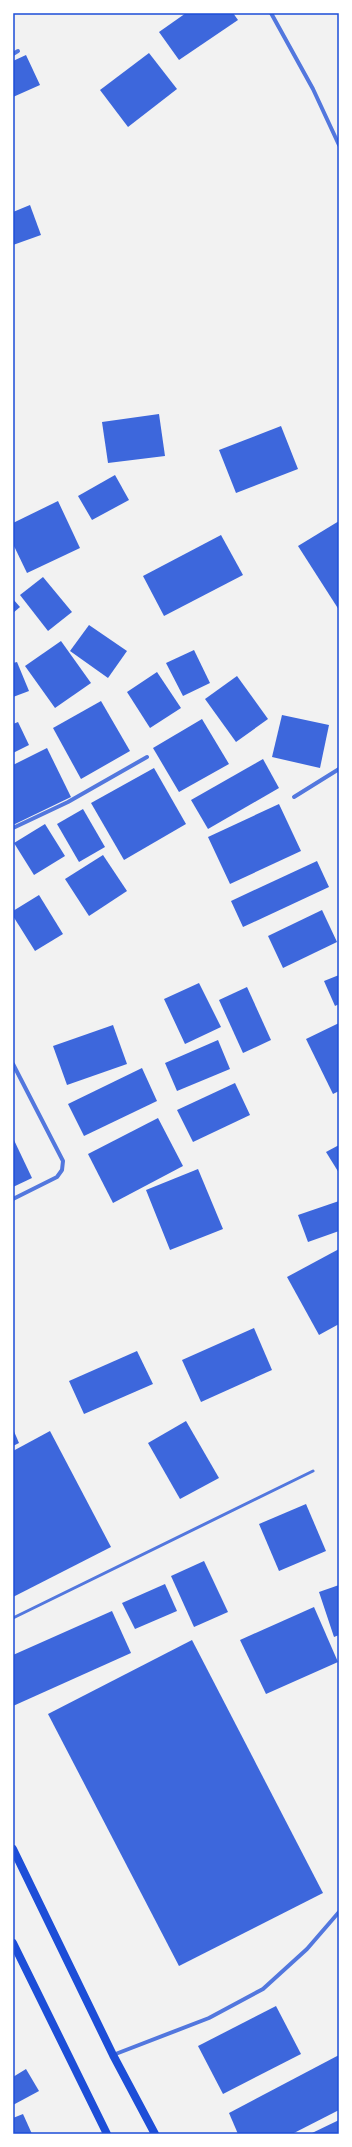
<svg xmlns="http://www.w3.org/2000/svg" width="352" height="2147" font-family="'Golos Text',sans-serif">
<rect width="100%" height="100%" fill="#f2f2f2"/>
<g fill="#3d67dc">
<polygon points="186,13 233,13 238,20 179,60 159,32"/>
<polygon points="149,53 177,89 128,127 100,90"/>
<polygon points="26,55 40,85 13,97 13,61"/>
<polygon points="30,205 41,235 13,245 13,212"/>
<polygon points="159,414 165,456 108,463 102,422"/>
<polygon points="281,426 298,469 236,493 219,450"/>
<polygon points="115,475 129,500 92,520 78,496"/>
<polygon points="58,501 80,548 27,573 13,544 13,523"/>
<polygon points="339,521 339,610 298,546"/>
<polygon points="221,535 243,575 164,616 143,576"/>
<polygon points="43,577 72,612 48,631 20,595"/>
<polygon points="13,599 20,607 13,613"/>
<polygon points="89,625 127,651 108,678 70,651"/>
<polygon points="61,641 91,683 55,708 25,666"/>
<polygon points="194,650 210,683 183,696 166,663"/>
<polygon points="17,662 29,691 13,697 13,663"/>
<polygon points="157,672 181,708 150,728 127,692"/>
<polygon points="237,676 268,719 236,742 205,699"/>
<polygon points="101,701 130,751 81,779 53,728"/>
<polygon points="282,715 329,725 320,768 272,757"/>
<polygon points="202,719 229,764 179,792 153,748"/>
<polygon points="18,722 29,745 13,753 13,724"/>
<polygon points="47,748 71,797 13,825 13,765"/>
<polygon points="263,759 279,788 208,829 191,800"/>
<polygon points="154,768 186,824 124,860 91,803"/>
<polygon points="279,804 301,851 230,884 208,837"/>
<polygon points="83,809 105,847 79,862 57,824"/>
<polygon points="45,824 65,856 34,875 14,843"/>
<polygon points="103,855 127,891 89,916 65,879"/>
<polygon points="317,861 329,887 243,927 231,901"/>
<polygon points="39,895 63,934 35,951 13,916 13,911"/>
<polygon points="322,910 337,942 283,968 268,936"/>
<polygon points="339,975 339,1004 335,1006 324,981"/>
<polygon points="199,983 221,1027 185,1044 164,999"/>
<polygon points="247,987 271,1040 243,1053 219,1000"/>
<polygon points="339,1023 339,1091 333,1094 306,1039"/>
<polygon points="113,1025 127,1064 67,1085 53,1046"/>
<polygon points="218,1040 230,1069 177,1091 165,1063"/>
<polygon points="142,1068 157,1101 84,1136 68,1104"/>
<polygon points="235,1083 250,1115 193,1142 177,1110"/>
<polygon points="158,1118 183,1166 113,1203 88,1154"/>
<polygon points="13,1138 32,1178 13,1187"/>
<polygon points="339,1145 339,1173 326,1152"/>
<polygon points="198,1169 223,1229 170,1250 146,1190"/>
<polygon points="339,1201 339,1231 308,1242 298,1215"/>
<polygon points="339,1249 339,1324 319,1335 287,1277"/>
<polygon points="254,1328 272,1370 201,1402 182,1360"/>
<polygon points="137,1351 153,1384 84,1414 69,1381"/>
<polygon points="186,1421 219,1478 180,1499 148,1443"/>
<polygon points="13,1429 19,1443 13,1446"/>
<polygon points="50,1431 111,1547 13,1597 13,1451"/>
<polygon points="306,1504 326,1551 279,1571 259,1524"/>
<polygon points="204,1561 228,1612 194,1627 171,1576"/>
<polygon points="165,1584 177,1611 135,1629 122,1603"/>
<polygon points="339,1585 339,1635 334,1637 319,1592"/>
<polygon points="314,1607 338,1662 266,1694 240,1640"/>
<polygon points="112,1611 131,1653 13,1706 13,1655"/>
<polygon points="192,1640 323,1893 179,1966 48,1714"/>
<polygon points="276,2006 301,2054 223,2094 198,2046"/>
<polygon points="339,2055 339,2110 292,2134 238,2134 229,2113"/>
<polygon points="26,2069 39,2091 13,2105 13,2077"/>
<polygon points="23,2114 32,2134 13,2134 13,2118"/>
<polygon points="339,2120 339,2134 310,2134"/>
</g>
<g fill="none" stroke-linecap="round" stroke-linejoin="round">
<polyline stroke="#5277de" stroke-width="3" points="13,1618 313,1471"/>
<g stroke="#5277de" stroke-width="4">
<polyline points="271,13 313,89 339,145"/>
<polyline points="13,54 18,51"/>
<polyline points="294,797 339,769"/>
<polyline points="13,828 68,802 147,757"/>
<polyline points="13,1064 63,1161 62,1170 57,1177 13,1199"/>
<polyline points="113,2055 209,2018 263,1989 307,1949 339,1912"/>
</g>
<g stroke="#1d4ed8" stroke-width="8">
<polyline points="13,1849 113,2055 155,2134"/>
<polyline points="13,1943 107,2134"/>
</g>
</g>
<rect width="352" height="2147" fill="none" stroke="#ffffff" stroke-width="28"/>
<rect x="14" y="14" width="324" height="2119" fill="none" stroke="#1d4ed8" stroke-width="1.5"/>
</svg>
